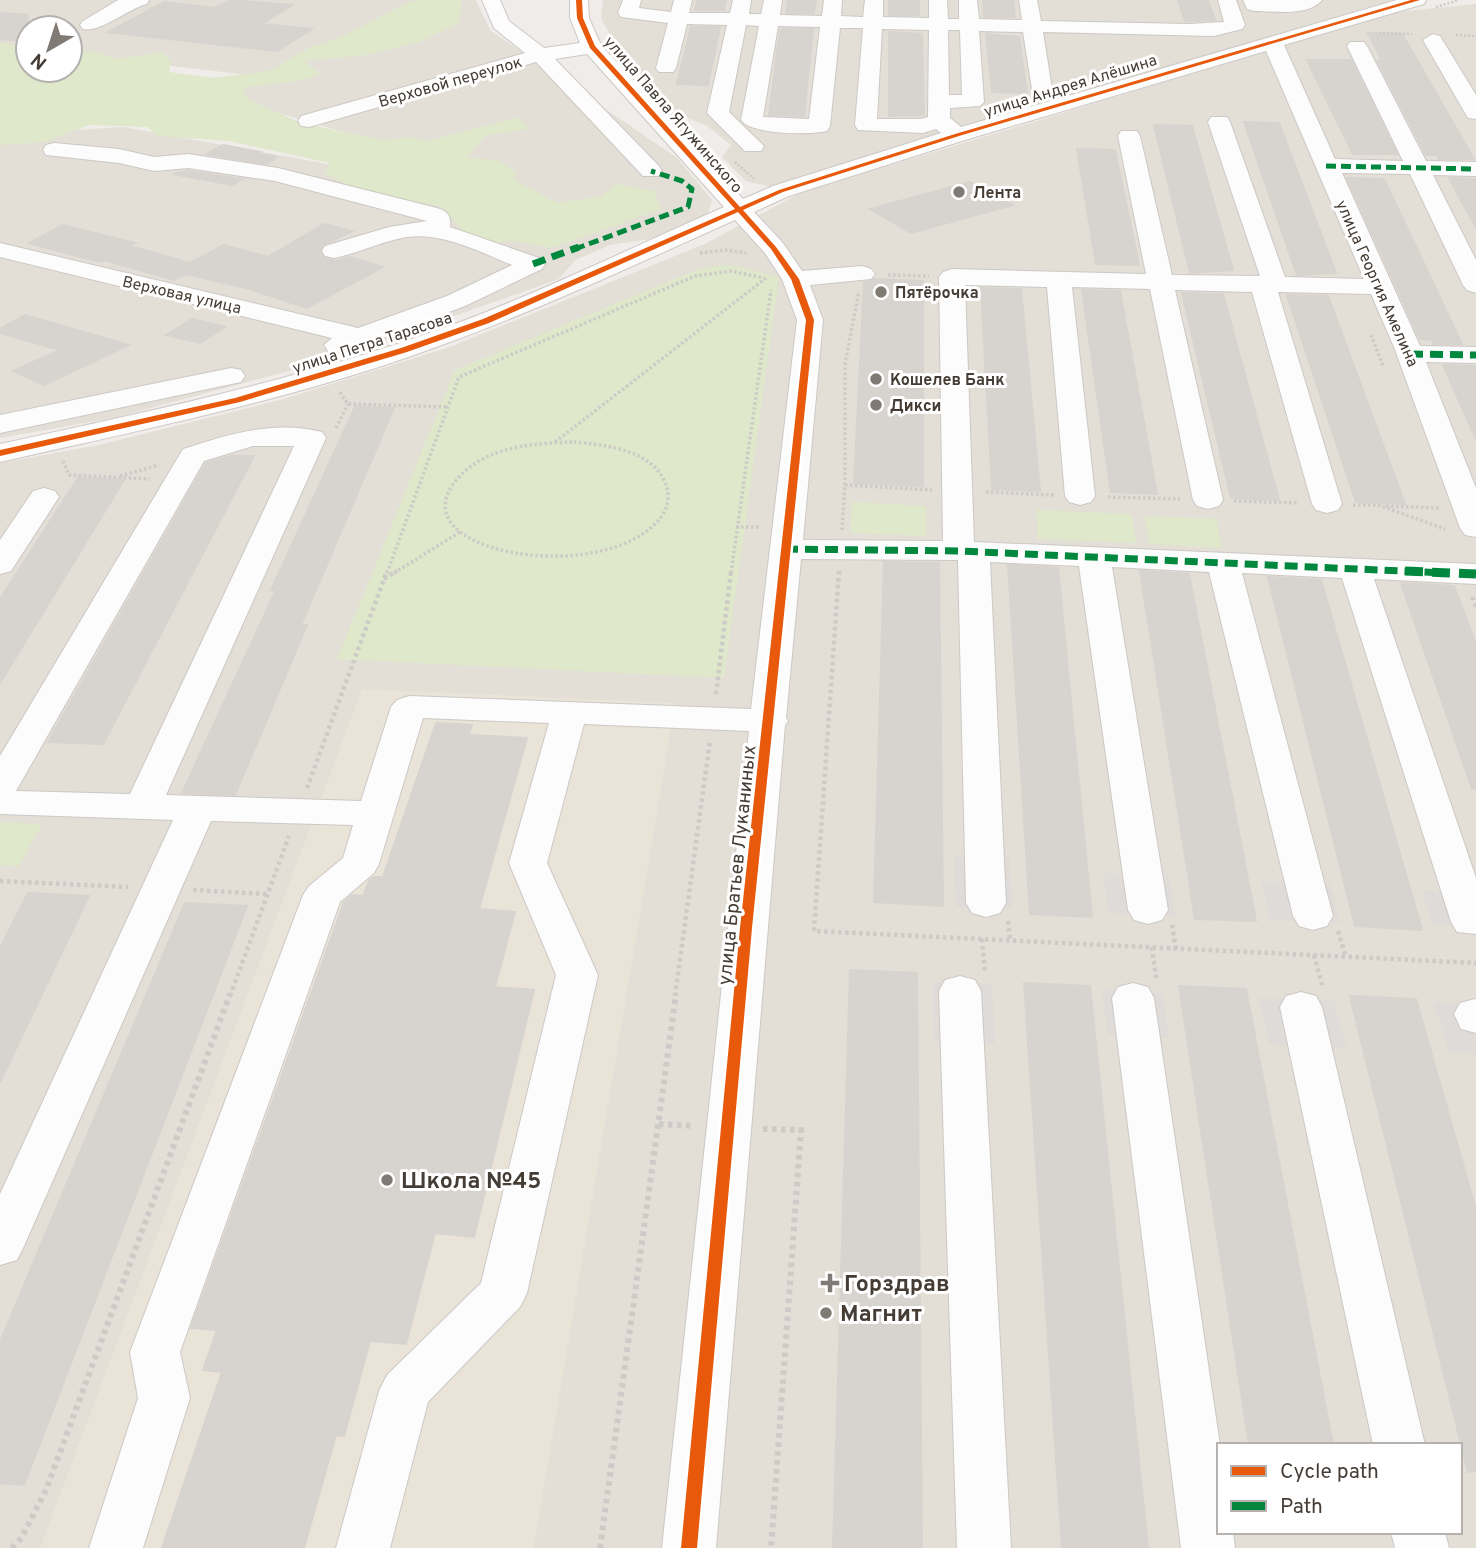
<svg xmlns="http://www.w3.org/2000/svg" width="1476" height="1548" font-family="Overpass,sans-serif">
<rect width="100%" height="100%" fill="#efece9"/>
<g fill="#e3ded6" fill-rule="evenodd">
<polygon points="0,0 476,0 490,30 677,158 712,200 708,213 693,223 656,238 610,245 575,260 559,279 333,359 113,418 0,438 0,135 123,127 472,190 381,143 231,99 240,74 70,54 70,28 28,28 28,48 0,49"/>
<polygon points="603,0 1393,0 951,133 795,183 771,187 746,181 722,157 731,145 706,125 679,115 624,58 601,19"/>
<path d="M1476,4v1544h-1476v-1085l99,-18 181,-45 167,-52 258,-104 97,-52 594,-180zM1219,1445h241v87h-241z"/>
</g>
<polygon fill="#eae3d8" points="362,689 675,703 534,1548 40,1548"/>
<g fill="#dfe8ca">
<polygon points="419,0 462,0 459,23 419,42 366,55 304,61 320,74 304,80 243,88 247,99 301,123 382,140 412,137 427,141 516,118 527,124 526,129 485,136 467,158 498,160 516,172 514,180 558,203 602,196 616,184 654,191 661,209 552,248 516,241 485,243 466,235 442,207 359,191 325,173 330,163 229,141 158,136 147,127 89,125 45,142 0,145 0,42 28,49 28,70 70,70 70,51 97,52 118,59 161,52 171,62 169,72 214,78 269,71 311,47 337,39 409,2"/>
<polygon points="722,265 742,267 779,278 724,678 337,659 455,370 699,269"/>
<polygon points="852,502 926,506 926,536 850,533"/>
<polygon points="1036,510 1132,514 1136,543 1038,539"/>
<polygon points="1145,516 1216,519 1222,548 1149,544"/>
<polygon points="0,822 42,824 19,866 0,865"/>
</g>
<g fill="#dedbd9">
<polygon points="954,855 1009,857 1012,909 956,907"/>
<polygon points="1103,873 1169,875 1175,916 1109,913"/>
<polygon points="1261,881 1330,884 1340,923 1270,920"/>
<polygon points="1422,890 1476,892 1476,927 1433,925"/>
<polygon points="933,982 992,985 995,1044 934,1041"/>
<polygon points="1102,990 1162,993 1169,1038 1108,1035"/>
<polygon points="1259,998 1334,1001 1346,1048 1269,1044"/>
<polygon points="1434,1003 1476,1005 1476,1054 1449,1053"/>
</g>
<g fill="#d7d4d0" stroke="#d7d3cf" stroke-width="2">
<polygon points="231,0 292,5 262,24 312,29 277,51 108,32 164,2 215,8"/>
<polygon points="698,0 726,0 724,10 695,10"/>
<polygon points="788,0 816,0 814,13 786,13"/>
<rect x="889" y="0" width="30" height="15"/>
<polygon points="983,0 1013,0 1015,17 984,17"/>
<polygon points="1178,0 1208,0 1215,20 1185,21"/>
<polygon points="0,13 28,15 28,41 0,39"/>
<polygon points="691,27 720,27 708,85 677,84"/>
<polygon points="783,29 813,29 804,116 769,115 780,31"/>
<polygon points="889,32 922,34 924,115 889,116"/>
<polygon points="1368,33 1402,34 1474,159 1439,159 1437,155 1426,155 1378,61 1382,61"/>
<polygon points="986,34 1019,37 1027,93 992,92"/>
<polygon points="1307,60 1351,60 1397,154 1353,154"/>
<polygon points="1244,122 1279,123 1336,273 1297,275"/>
<polygon points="1154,125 1192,126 1233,270 1190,273"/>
<polygon points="223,145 260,152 258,153 277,157 267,164 207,154"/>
<polygon points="1077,149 1115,150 1139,265 1096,264"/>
<polygon points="188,171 242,179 232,185 173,174"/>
<polygon points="1347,178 1384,179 1462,344 1433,344 1432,340 1420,339"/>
<polygon points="1449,178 1476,179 1476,228"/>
<polygon points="970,182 1013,205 911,233 870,209"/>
<polygon points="324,224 352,231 323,245 320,250 323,257 335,261 350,257 383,267 307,308 250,289 186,274 174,280 104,260 99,262 29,243 63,225 135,243 130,246 190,263 224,245 268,257"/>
<polygon points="874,279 923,281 923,486 854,483 864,282"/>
<polygon points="981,288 1021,289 1040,491 992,489"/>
<polygon points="1082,290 1120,291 1157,494 1111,492"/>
<polygon points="1182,293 1223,294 1279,500 1231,498"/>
<polygon points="1287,295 1328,296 1405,504 1356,502"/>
<polygon points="25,315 129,345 44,385 13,371 60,350 0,333 0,329"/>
<polygon points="192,319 225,327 200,343 166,335"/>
<polygon points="1443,365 1476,366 1476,439"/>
<polygon points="355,407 394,408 301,625 307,625 235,795 182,793 276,590 271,590"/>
<polygon points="231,456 254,456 103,744 48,742 206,463"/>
<polygon points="78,478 124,480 0,683 0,599"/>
<polygon points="884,562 939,563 943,906 874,902"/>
<polygon points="1008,565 1058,568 1092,917 1030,914"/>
<polygon points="1140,571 1189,574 1256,921 1195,919"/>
<polygon points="1268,577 1321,580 1422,930 1355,926"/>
<polygon points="1401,583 1454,586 1476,644 1476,788 1472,789"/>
<polygon points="436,723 472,725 469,735 527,738 479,909 515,912 495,987 534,990 474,1237 435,1233 406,1344 370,1341 344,1436 336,1435 304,1548 162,1548 222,1372 203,1370 217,1330 191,1328 344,902 352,895 363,896 369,881 374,877 383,877"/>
<polygon points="28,893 89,896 0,1082 0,948"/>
<polygon points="185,903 247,906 24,1485 0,1483 0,1342"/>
<polygon points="850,970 917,973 922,1548 833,1548"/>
<polygon points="1024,983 1090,986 1148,1548 1062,1548"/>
<polygon points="1179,986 1246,989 1333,1445 1249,1445"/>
<polygon points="1350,996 1416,999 1476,1210 1476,1471 1468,1472"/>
</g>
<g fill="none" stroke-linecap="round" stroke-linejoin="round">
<g stroke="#ccc8c5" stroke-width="2">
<g id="minor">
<path d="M118,0h31l-2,4c-20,5 -46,29 -64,25l-3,-4 3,-4z"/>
<path d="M482,0h18l9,21 35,27 36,-5 -10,-25v-18h18l1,18 12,27 142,154 30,-13 168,-53 -5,-4 -13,4 -65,-3 -3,-5 8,-97h-23l-10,98 -3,5c-17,4 -75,4 -86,-11l18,-94 -13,-1 -17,87 35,34 -3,5h-16l-38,-38 20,-88 -40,-1 -11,44 -3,4h-14l-3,-4 12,-45 -47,-6 -3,-4 5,-13h18l-2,8 32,4 3,-12h18l-3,13h41l3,-13h18l-2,14h12l3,-14h18l-2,15 42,1 2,-16h18l-1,16 22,1 2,-17h18v17l46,1v-18h18l1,19h11v-19h18l2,19 43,1 -3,-20h18l4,21 148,3 35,-2 -6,-22h18l9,25 -3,4 -28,7 -171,-4 9,57 -3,4h-14l-3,-4 -9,-57 -44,-1 5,71 -4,4 -30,2v10l11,9 436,-127h29l-2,4 -140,41 51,114 68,2 -56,-115 3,-4h14l3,4 59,115 50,1v14l-43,-1 43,85v33l-9,-3 -4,-5 -53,-111 -68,-1 78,173 56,1v16l-50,-1 50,126v49l-11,-2 -5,-7 -66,-181 -23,-53 -93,-2 64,212 -4,6 -11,3 -11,-3 -4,-6 -60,-212 -77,-2 48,210 -4,6 -11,3 -11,-3 -4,-6 -43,-211 -78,-2 23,209 -4,6 -11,3 -11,-3 -4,-6 -18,-209 -82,-2 9,257 502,22v20l-102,-5 102,299v56l-19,-2 -6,-10 -109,-344 -100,-5 91,343 -6,10 -14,4 -14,-4 -6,-10 -84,-344 -97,-5 56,343 -6,10 -14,4 -14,-4 -6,-10 -49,-344 -89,-4 16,341 -6,10 -14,4 -14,-4 -6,-10 -8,-343 -157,-1 -15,159 2,3 -3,4 -69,823h-54l87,-817 -165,-7 -37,139 51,112 -71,318 -7,14 -92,95 -38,146h-54l43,-157 8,-16 94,-92 75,-308 -47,-112 40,-140 -126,-5 -44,146 -5,9 -34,29 -160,450 10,46 -47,150h-54l49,-150 -8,-46 173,-457 6,-9 34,-28 10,-33 -142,-4 -187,425 -7,14 -17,5v-71l173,-374 -173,-6v-58l183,-307c46,-15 90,-29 139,-17l4,6 -160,357 195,6 30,-94 6,-7 12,-4 342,13 46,-389 -15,-41 -17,-26 -30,-33c-105,47 -209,96 -318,134 -136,48 -277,76 -417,108v-18c160,-35 322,-69 476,-128 84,-33 166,-73 248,-109l-137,-153 -32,5 104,107 3,5 -3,5h-16l-107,-114 -227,65 -8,-1 -3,-5 3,-5 224,-63 -31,-25zM778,26l42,1 -11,92 -46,-2zM882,29l47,1 -1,87 -7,2h-44zM948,30h12l2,65h-13zM1266,51l98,228 -79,-2 -55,-155 -3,-5h-16l-3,5 52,154 -88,-1 -32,-139 -3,-5h-16l-3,5 28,138 -194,-5 -9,3 -4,5 4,264 -140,-1 20,-220 -13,-35 61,-6 4,-5 -4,-5 -9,-3 -60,5 -19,-28 -29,-31 35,-16 176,-56zM253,446h41l-164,348 -114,-3 188,-330z"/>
<path d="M1243,0h79c-14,17 -48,11 -68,11l-7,-2z"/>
<polygon points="1433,34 1440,36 1476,95 1476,119 1468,118 1465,113 1423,40"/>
<path d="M54,143l65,6 35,8 34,-3 90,14 159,40c11,4 14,7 13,19l92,32 3,5 -3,5 -77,37 -85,32 -4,6c-13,3 -35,10 -48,7l-4,-6 8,-7 -332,-81v-14l358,85 89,-32 65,-31c-32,-13 -69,-33 -105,-28 -24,4 -49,16 -73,21l-9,-2 -3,-5 3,-5 64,-19 38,-6 -152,-40 -87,-13 -34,3 -35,-8 -73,-8 -3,-5 3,-5z"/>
<polygon points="231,368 241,370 245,376 241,382 0,433 0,415"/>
<polygon points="44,488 55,491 59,497 11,571 0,574 0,540 33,491"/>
<polygon points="960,976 975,980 981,991 1011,1548 957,1548 939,991 945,980"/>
<polygon points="1133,983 1148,987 1154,998 1220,1445 1219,1532 1233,1532 1235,1548 1181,1548 1112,998 1118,987"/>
<polygon points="1301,992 1316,996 1322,1007 1425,1445 1373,1445 1280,1007 1286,996"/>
<polygon points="1475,999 1476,999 1476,1033 1461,1029 1454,1014 1460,1003"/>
<polygon points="1391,1532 1445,1532 1449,1548 1395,1548"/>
</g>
</g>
<g stroke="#cdcac7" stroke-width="2.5" stroke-dasharray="2 2" stroke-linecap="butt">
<polyline points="1436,7 1459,0"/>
<polyline points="1379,33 1412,34"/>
<polyline points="1456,35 1476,36"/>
<polyline points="735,162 754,179"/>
</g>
<g stroke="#cdcac7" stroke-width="3.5" stroke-dasharray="2.5 2.5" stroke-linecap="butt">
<polyline points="700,253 725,250 746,253"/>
<polyline points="888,275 929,276"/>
<polyline points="1371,335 1383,366"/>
<polyline points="340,392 348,404 448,407"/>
<polyline points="336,428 348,404"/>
<polyline points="555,442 766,278"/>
<path d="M574,442c30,3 75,7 90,38 8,16 4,31 -8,43 -62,64 -265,28 -197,-46 28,-31 76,-34 115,-35z"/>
<polyline points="63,461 69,475 150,479"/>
<polyline points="120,476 159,465"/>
<polyline points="845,485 932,490"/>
<polyline points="986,492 1054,495"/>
<polyline points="1108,497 1180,499"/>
<polyline points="1234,501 1299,503"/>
<polyline points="1353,505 1378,505 1445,529"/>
<polyline points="1386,506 1440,508"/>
<polyline points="736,527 761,527"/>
<polyline points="842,530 845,485 845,364 859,291"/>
<polyline points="387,573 459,377 695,276 731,271 764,278"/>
<polyline points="394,573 460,532"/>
<polyline points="731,573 771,290"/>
</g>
<g stroke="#cdcac7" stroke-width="4.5" stroke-dasharray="3.5 3.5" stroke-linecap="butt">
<polyline points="839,571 814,931 1476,963"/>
<polyline points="384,579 397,571"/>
<polyline points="1472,597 1476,607"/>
<polyline points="716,694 731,571"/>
<polyline points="307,788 387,571"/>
<polyline points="0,881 128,887"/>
<polyline points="193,890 267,894"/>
<polyline points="1008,921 1010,941"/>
<polyline points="1172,925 1176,949"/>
<polyline points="1338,931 1346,957"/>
<polyline points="982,939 985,973"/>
<polyline points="1152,947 1156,978"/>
<polyline points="1314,955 1322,985"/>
<polyline points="230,996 289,836"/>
<polyline points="675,996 710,741"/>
</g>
<g stroke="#cdcac7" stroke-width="6" stroke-dasharray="4.5 4.5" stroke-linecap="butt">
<polyline points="659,1124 694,1126"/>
<polyline points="763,1129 801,1130 771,1548"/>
<polyline points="12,1548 22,1537 46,1490 230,994"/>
<polyline points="600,1548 676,994"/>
</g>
<use href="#minor" fill="#fdfcfc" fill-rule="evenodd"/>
<g stroke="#00873e" stroke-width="5" stroke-dasharray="10 5" stroke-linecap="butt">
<polyline points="1326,166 1476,169"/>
<polyline points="575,249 688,207 692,189 682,181 651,171"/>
</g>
<g stroke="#00873e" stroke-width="7" stroke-dasharray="13 7" stroke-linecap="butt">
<polyline points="533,264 579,247"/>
<polyline points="1410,354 1476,355"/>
<polyline points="785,549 959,551 1445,573"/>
</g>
<polyline stroke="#00873e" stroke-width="9" stroke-dasharray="18 9" stroke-linecap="butt" points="1405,571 1476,574"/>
<g stroke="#fff" stroke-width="5">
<polygon id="cycleway" points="576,0 582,0 583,18 595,46 740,207 779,190 955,134 1411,0 1420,0 959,136 783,192 743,210 776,247 799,279 814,320 752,928 697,1548 681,1548 740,928 806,320 791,279 771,249 738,212 489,323 407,352 240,402 0,456 0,450 235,398 401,348 483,319 735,209 590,48 577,18"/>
</g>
<use href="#cycleway" fill="#e8590c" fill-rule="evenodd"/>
</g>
<g fill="#807a74" stroke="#fff" stroke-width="2.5">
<circle cx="959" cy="192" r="7"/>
<circle cx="881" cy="292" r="7"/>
<circle cx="876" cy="379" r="7"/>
<circle cx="876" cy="405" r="7"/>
<circle cx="387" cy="1180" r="7"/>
<path d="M826.5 1272.5h7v7h7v7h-7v7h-7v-7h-7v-7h7z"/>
<circle cx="826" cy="1313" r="7"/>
</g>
<g text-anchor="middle" stroke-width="6" stroke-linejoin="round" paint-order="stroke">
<g font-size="16" fill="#453d35" stroke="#fff">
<text transform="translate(450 81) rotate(-16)" y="6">Верховой переулок</text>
<text transform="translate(1070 85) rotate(-17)" y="6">улица Андрея Алёшина</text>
<text transform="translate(674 114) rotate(49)" y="6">улица Павла Ягужинского</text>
<text transform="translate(1378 283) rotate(66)" y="6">улица Георгия Амелина</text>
<text transform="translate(182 294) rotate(13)" y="6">Верховая улица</text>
<text transform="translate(372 342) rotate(-18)" y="6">улица Петра Тарасова</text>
</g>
<g font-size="16" font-weight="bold" fill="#453d35" stroke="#fff" text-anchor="start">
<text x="973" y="198">Лента</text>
<text x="895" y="298">Пятёрочка</text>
<text x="890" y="385">Кошелев Банк</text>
<text x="890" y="411">Дикси</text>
</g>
<g font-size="19" fill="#453d35" stroke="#fff">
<text transform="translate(736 865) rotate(-84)" y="7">улица Братьев Луканиных</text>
</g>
<g font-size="23" font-weight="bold" fill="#453d35" stroke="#fff" text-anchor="start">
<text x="401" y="1188">Школа №45</text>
<text x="844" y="1291">Горздрав</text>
<text x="840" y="1321">Магнит</text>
</g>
</g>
<rect x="1217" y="1443" width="245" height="91" fill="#ffffff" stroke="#b5b1ae" stroke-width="2"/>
<rect x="1231" y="1466" width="35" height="10" fill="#e8590c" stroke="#b5b1ae" stroke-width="2"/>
<text x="1280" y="1478" font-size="21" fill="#453d35">Cycle path</text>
<rect x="1231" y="1501" width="35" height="10" fill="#00873e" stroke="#b5b1ae" stroke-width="2"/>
<text x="1280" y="1513" font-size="21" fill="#453d35">Path</text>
<g transform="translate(49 49) rotate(219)"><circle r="33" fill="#ffffff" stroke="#b5b1ae" stroke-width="2"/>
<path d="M0-5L12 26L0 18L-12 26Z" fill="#807a74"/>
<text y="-10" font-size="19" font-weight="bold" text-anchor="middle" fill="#453d35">N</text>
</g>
</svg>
